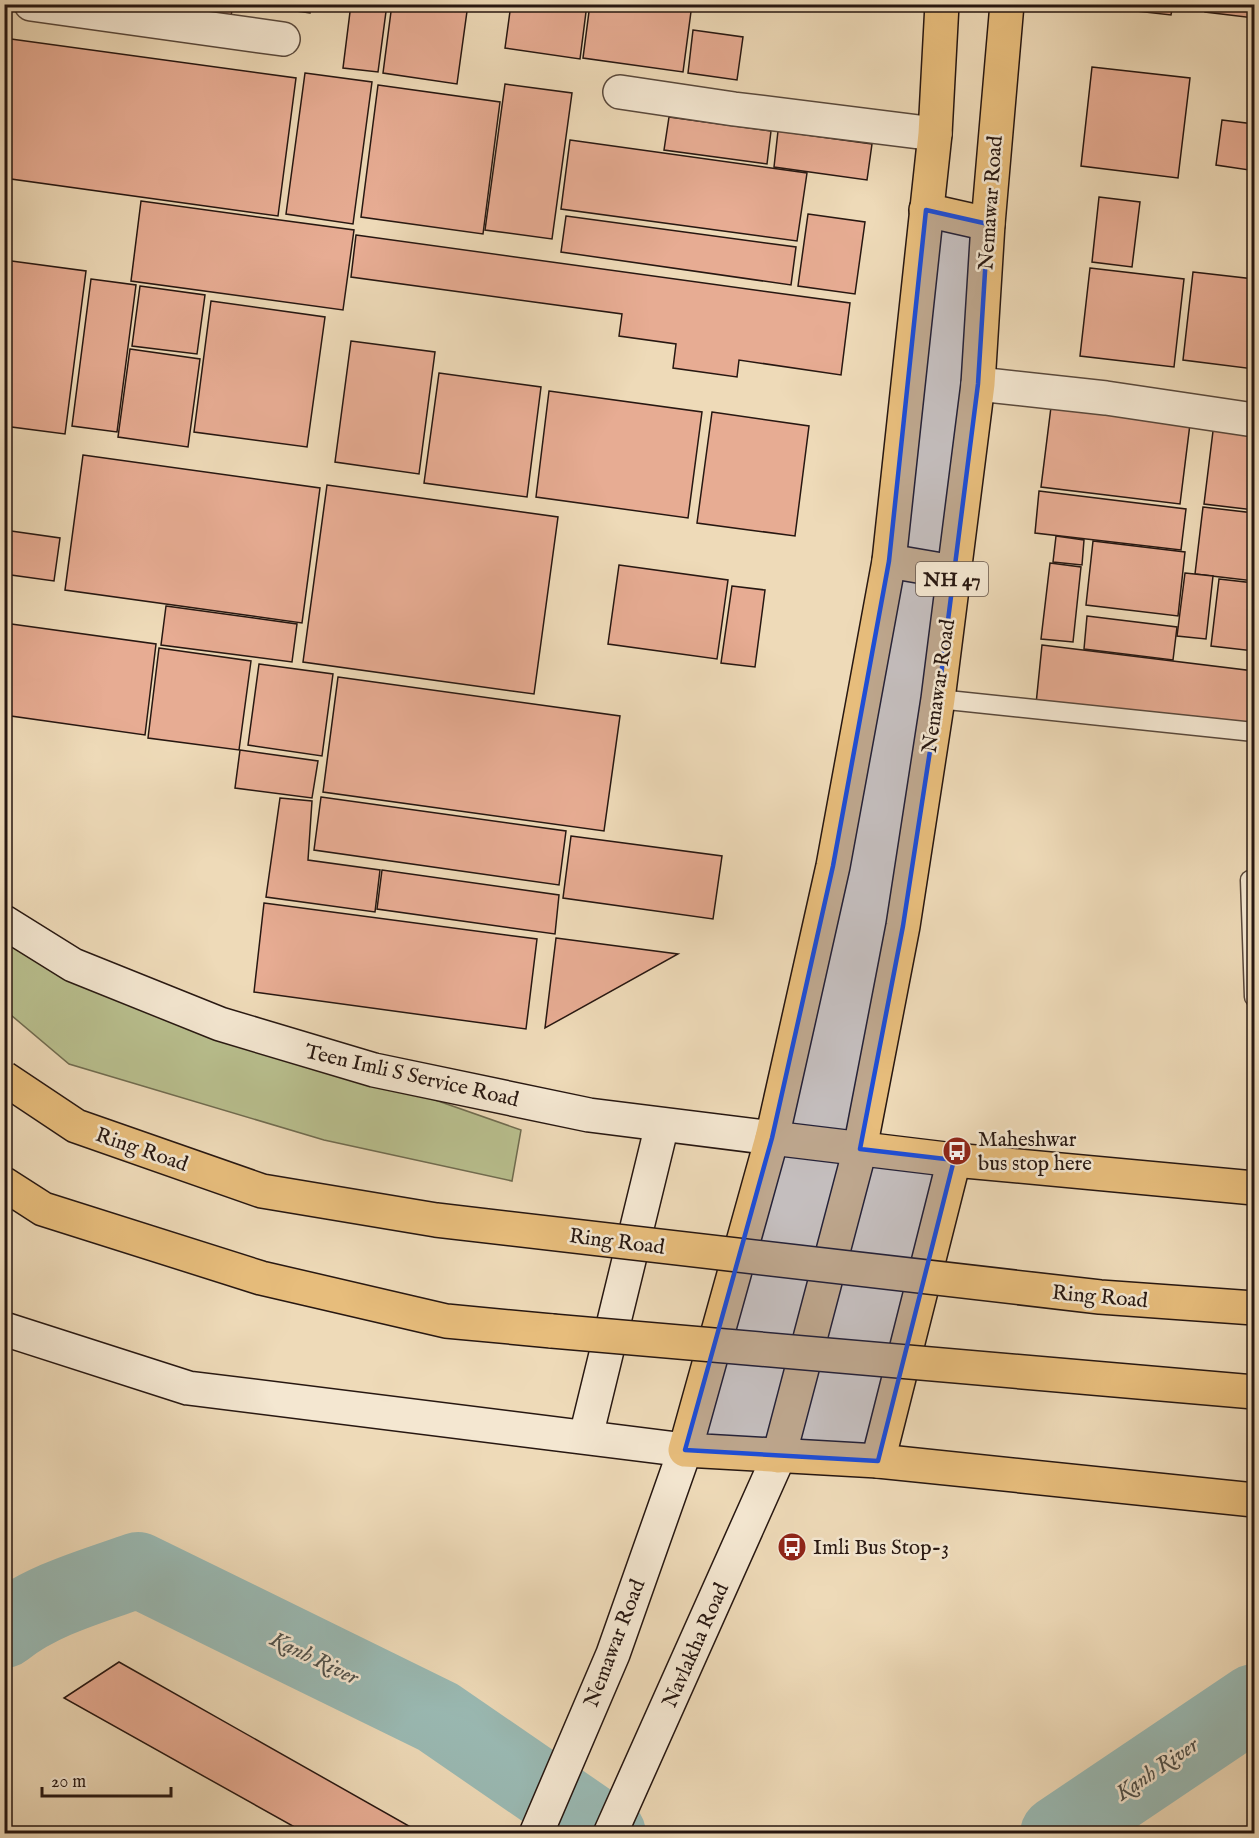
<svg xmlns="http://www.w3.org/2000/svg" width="1259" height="1838" font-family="'IM FELL English',serif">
<rect width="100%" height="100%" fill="#eedab8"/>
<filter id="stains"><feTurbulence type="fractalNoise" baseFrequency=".00333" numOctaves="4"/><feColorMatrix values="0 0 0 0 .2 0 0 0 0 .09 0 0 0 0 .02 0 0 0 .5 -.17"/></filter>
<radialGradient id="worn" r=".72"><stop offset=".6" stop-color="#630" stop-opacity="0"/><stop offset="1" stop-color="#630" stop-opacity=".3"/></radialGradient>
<polygon fill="#b9c08f" stroke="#706c50" stroke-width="1.5" points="4,920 198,1017 521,1130 512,1181 324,1140 69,1064 5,1010"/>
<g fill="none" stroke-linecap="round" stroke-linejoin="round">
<g stroke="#9abab4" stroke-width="76">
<path d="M4,1630c37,-30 89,-44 134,-60l300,147 170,117"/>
<polyline points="1058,1834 1254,1702"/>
</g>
</g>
<g fill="#e7ac93" stroke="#271711" stroke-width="1.5">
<polygon points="147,4 233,4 231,16"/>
<polygon points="246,4 311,4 310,13"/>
<polygon points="351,4 387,4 378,72 343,68"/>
<polygon points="392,4 468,4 457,84 383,73"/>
<polygon points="511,4 587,4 580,59 505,48"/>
<polygon points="590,4 692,4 683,72 583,58"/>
<polygon points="1101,4 1173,4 1171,15 1101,7"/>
<polygon points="1180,4 1198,4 1198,9 1180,7"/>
<polygon points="1205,4 1254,4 1254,18 1205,12"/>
<polygon points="693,30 743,37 737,80 688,73"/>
<polygon points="11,39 296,78 278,216 4,178 4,89"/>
<polygon points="1092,67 1190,78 1178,178 1081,166"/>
<polygon points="305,73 372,82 353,224 286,214"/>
<polygon points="505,84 572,93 552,239 485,230"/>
<polygon points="378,85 500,102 483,234 361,217"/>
<polygon points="669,117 771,131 767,164 664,150"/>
<polygon points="1222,120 1254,124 1249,170 1216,165"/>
<polygon points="778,131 872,144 867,180 774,167"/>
<polygon points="570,140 807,173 797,241 561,209"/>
<polygon points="1099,197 1140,202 1132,267 1092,262"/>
<polygon points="141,201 354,230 343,310 131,281"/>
<polygon points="808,214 865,222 855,294 798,286"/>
<polygon points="566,216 796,247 791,285 561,252"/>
<polygon points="356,235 850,303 841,375 739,360 737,377 673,368 676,344 619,336 622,314 351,277"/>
<polygon points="4,260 86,271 65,434 4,426"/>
<polygon points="1090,268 1184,279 1174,367 1080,356"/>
<polygon points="1193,272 1254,279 1254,369 1183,360"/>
<polygon points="91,279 136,285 117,432 72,426"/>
<polygon points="140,286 205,295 197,354 132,346"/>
<polygon points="211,301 325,317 307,447 194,432"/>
<polygon points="351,341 435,352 419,474 335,462"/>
<polygon points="130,349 200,359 188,447 118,437"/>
<polygon points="439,373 541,387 527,497 424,483"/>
<polygon points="549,391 702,412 688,518 536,497"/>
<polygon points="1052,399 1191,416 1180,504 1041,487"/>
<polygon points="712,412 809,426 795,536 697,523"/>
<polygon points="1214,423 1254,427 1254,510 1204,504"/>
<polygon points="83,455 320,488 302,623 65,590"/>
<polygon points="327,485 558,517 534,694 303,662"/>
<polygon points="1039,491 1186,509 1181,550 1035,533"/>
<polygon points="1203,507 1254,513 1254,581 1195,574"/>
<polygon points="4,530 60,538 54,581 4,574"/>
<polygon points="1056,536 1084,540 1082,565 1053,562"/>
<polygon points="1093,541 1185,552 1178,616 1086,605"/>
<polygon points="1050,563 1081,567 1073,642 1041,639"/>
<polygon points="619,565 728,580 717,659 608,644"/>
<polygon points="1185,573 1213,576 1206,639 1177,636"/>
<polygon points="1219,579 1254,583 1254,651 1211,646"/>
<polygon points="732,586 765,590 755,667 721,663"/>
<polygon points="166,606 297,624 292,662 161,645"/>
<polygon points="1087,616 1177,627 1173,660 1084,649"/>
<polygon points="4,623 156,644 145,735 4,715"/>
<polygon points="1042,645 1254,671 1254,730 1036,704"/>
<polygon points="159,648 251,661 239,750 148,738"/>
<polygon points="259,664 333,674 322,756 248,745"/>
<polygon points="338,677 620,716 604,831 323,792"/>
<polygon points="240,750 318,761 312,798 235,788"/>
<polygon points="321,797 566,831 559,885 314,850"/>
<polygon points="280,798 312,801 308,860 380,870 375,912 266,897"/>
<polygon points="571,836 722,856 713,919 563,898"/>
<polygon points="382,870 559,895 555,934 377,909"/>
<polygon points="264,903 537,939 526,1029 254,992"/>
<polygon points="556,938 678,954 545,1028"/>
<polygon points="119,1662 423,1834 307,1834 64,1698"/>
</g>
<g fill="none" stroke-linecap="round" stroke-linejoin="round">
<g stroke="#59483b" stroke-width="21">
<g id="lane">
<polyline points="938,699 1254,732"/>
<polyline points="1250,880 1254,997"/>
</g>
</g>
<g stroke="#59483b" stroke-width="36">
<g id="street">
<polyline points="31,4 283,39"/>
<polyline points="620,92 734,109 935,134"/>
<polyline points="978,384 1106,398 1254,420"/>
</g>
</g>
<g stroke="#271711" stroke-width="36">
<g id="secondary">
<polyline points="4,922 73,965 220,1024 374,1070 589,1115 772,1138"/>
<polyline points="4,1329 188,1388 685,1450 613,1654 536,1834"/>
<polyline points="586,1436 662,1125"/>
<polyline points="610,1834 779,1456"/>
</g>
</g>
<g stroke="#271711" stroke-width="36">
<polyline id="primary" points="4,1184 43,1209 261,1278 446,1321 552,1331"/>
</g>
<g stroke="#271711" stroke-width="36">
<g id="highway">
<polyline points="942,4 935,134 889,561 833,866 772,1138 685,1450 878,1461 1254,1500"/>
<polyline points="926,210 988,224"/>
<polyline points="889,561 953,572"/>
<polyline points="772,1138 954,1160 1254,1188"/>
<polyline points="779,1456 860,1149 903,926 938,699 978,384 988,224 1007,4"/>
<polyline points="878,1461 954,1160"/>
</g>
</g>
<use href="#lane" stroke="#f4e7d1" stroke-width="18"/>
<use href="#street" stroke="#f4e7d1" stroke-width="33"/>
<use href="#secondary" stroke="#f4e7d1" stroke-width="33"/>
<use href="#primary" stroke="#e7bd7c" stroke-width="33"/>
<use href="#highway" stroke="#e7bd7c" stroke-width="33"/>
<g stroke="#271711" stroke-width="36" stroke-linecap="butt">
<g id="primary-bridge">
<polyline points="4,1078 76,1126 262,1191 436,1220 1100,1297 1254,1308"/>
<polyline points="552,1331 1254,1392"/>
</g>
</g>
<use href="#primary-bridge" stroke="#e7bd7c" stroke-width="33"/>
</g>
<path fill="#1d4ed8" fill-opacity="0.2" stroke="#1d4ed8" stroke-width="4.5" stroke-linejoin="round" d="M926,210l62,14 -10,160 -40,315 -35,227 -43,223 94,11 -76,301 -193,-11 87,-312 61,-272 56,-305z"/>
<defs>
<g id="bus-disc" transform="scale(1.5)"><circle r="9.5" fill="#8f2418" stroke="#f4e7d1"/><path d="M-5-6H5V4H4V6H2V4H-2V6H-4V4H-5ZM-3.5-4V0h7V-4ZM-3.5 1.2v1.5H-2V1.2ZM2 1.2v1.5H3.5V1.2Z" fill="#fff"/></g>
</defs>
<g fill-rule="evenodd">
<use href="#bus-disc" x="957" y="1151"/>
<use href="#bus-disc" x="792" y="1547"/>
</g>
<g text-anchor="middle" stroke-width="5" stroke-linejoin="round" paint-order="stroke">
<rect fill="#f4e7d1" stroke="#64554b" stroke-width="1.5" x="916" y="562" width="72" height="34" rx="4.5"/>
<g font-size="20" font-weight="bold" fill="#271711">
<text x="952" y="586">NH 47</text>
</g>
<g font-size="21" fill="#271711" stroke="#f4e7d1">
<text transform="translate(990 203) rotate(-86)" y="7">Nemawar Road</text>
<text transform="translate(938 686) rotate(-82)" y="7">Nemawar Road</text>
<text transform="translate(412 1075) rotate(13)" y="7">Teen Imli S Service Road</text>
<text transform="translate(142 1149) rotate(19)" y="7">Ring Road</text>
<text transform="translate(617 1241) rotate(7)" y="7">Ring Road</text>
<text transform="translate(1100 1296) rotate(5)" y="7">Ring Road</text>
<text transform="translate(614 1643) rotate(-69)" y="7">Nemawar Road</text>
<text transform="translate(695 1645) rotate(-66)" y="7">Navlakha Road</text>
</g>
<g font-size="21" fill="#271711" stroke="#f4e7d1" text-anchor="start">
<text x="978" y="1146">Maheshwar<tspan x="978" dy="24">bus stop here</tspan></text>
<text x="813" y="1554">Imli Bus Stop-3</text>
</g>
<g font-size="22" font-style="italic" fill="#4f504a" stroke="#f4e7d1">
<text transform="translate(315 1657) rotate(26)" y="8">Kanh River</text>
<text transform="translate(1156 1768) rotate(-34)" y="8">Kanh River</text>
</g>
</g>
<rect width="1259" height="1838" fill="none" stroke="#eedab8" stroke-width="24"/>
<rect x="6" y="6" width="1247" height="1826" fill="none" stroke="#271711" stroke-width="3"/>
<rect x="12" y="12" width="1235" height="1814" fill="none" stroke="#271711" stroke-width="1.5"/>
<path d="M42 1787v9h129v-9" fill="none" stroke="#271711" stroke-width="3"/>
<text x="51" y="1787" font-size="18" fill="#271711" stroke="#f4e7d1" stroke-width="4.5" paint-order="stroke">20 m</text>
<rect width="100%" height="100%" filter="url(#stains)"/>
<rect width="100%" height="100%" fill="url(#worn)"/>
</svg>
